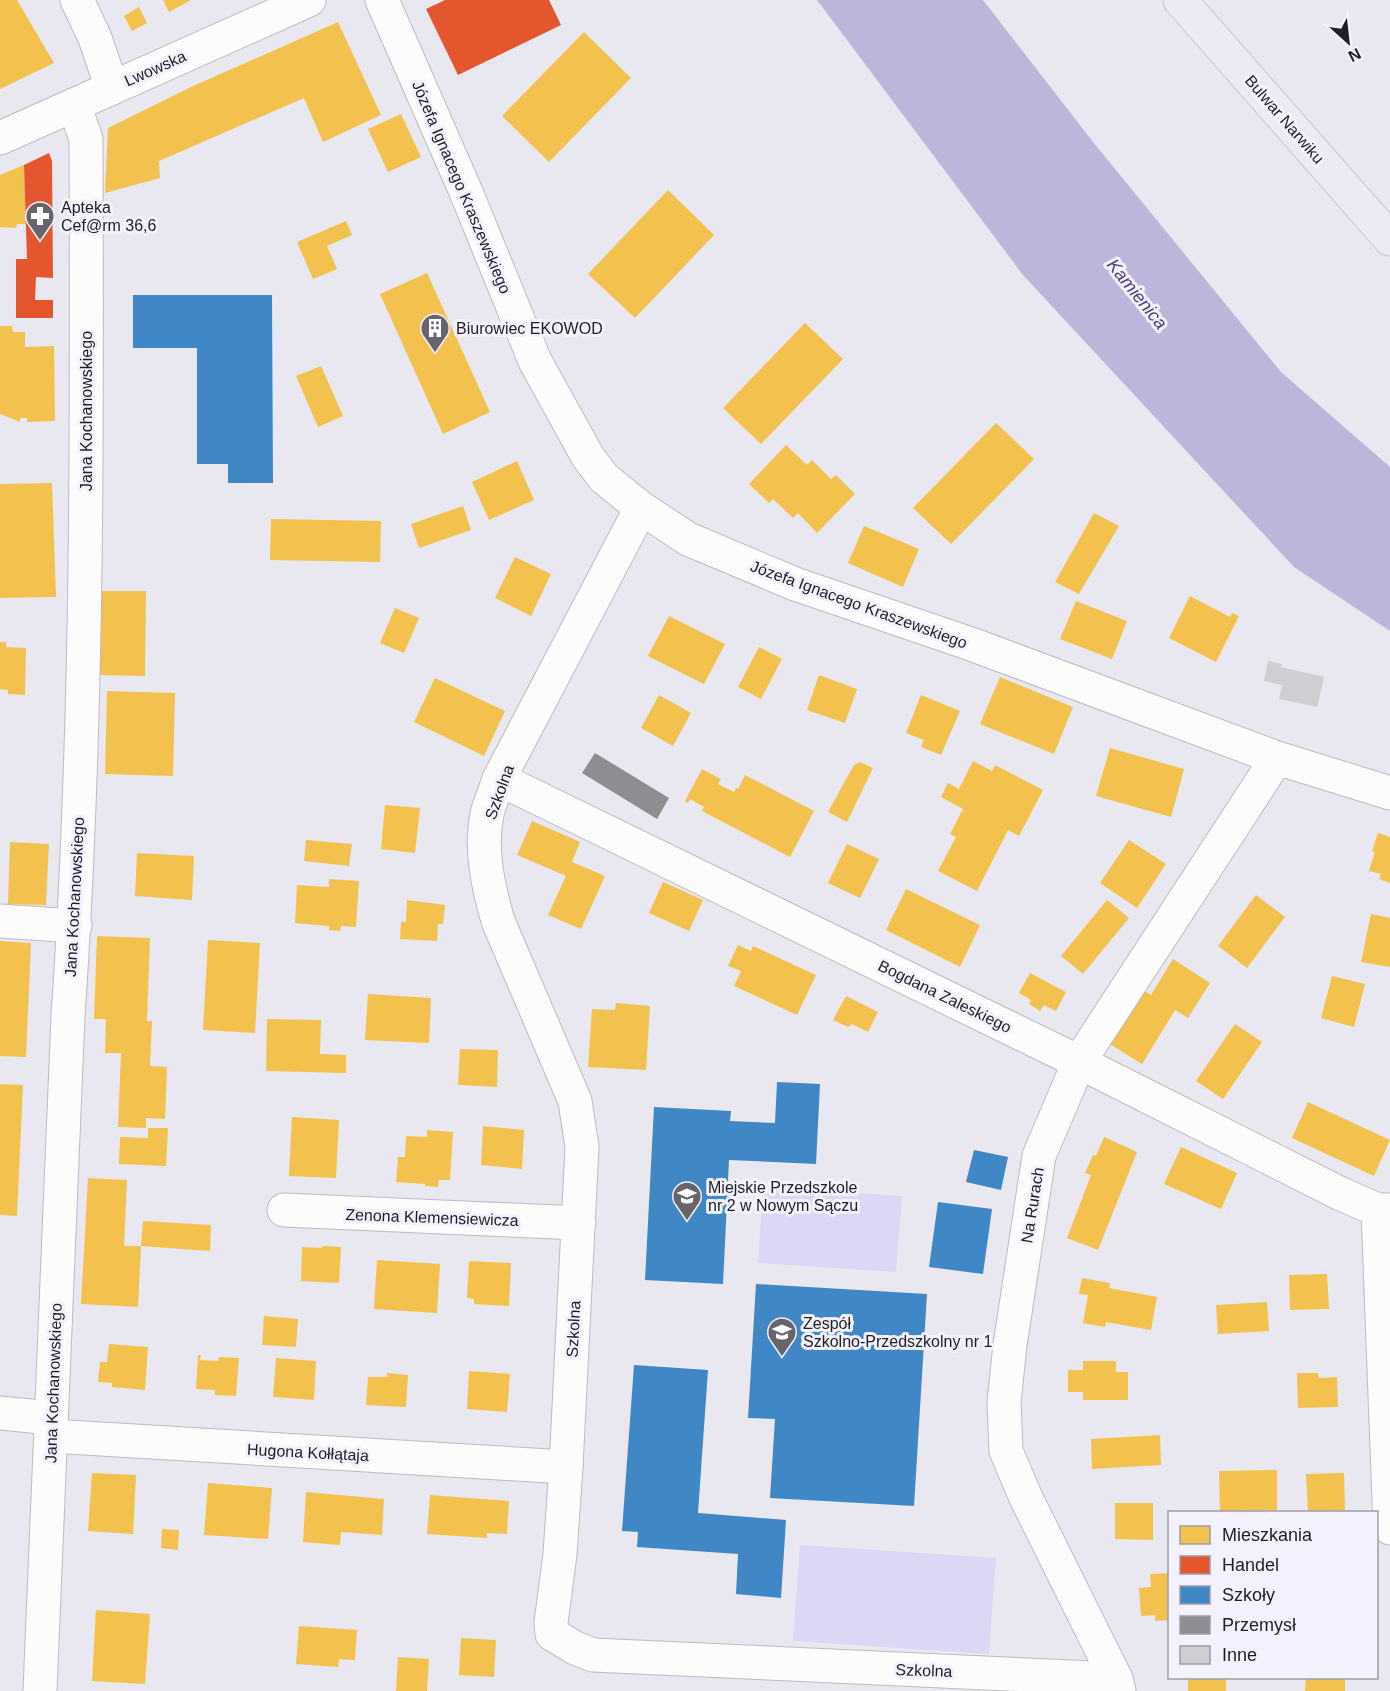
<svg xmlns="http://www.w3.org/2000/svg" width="1390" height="1691" font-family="Arial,sans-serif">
<rect width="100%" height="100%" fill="#e9e8f0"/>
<g fill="#dcd7f4">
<polygon points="763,1187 902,1196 896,1272 758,1263"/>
<polygon points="800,1545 996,1558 989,1654 793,1641"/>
</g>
<polygon fill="#bcb6db" points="817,0 983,0 1093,142 1281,372 1390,467 1390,631 1294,567 1023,275"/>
<g fill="#f2c14e">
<polygon points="0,0 17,0 54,63 0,89"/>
<polygon points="163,0 191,0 169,12"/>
<polygon points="139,7 147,23 132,31 124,16"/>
<polygon points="338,22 381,115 323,142 304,98 159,161 160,178 105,193 108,128 191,87"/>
<polygon points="584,32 631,78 549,162 502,116"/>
<polygon points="401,114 421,157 388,172 368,129"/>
<polygon points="24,165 26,224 17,224 16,228 0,227 0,175"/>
<polygon points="668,190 714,235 635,318 588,274"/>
<polygon points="346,221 352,235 327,246 337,269 313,279 297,242"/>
<polygon points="427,273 490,412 443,434 380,294"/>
<polygon points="805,323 843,359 761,444 723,408"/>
<polygon points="0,326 12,326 13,332 25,332 25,347 54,346 55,421 27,422 27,418 20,418 20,422 0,414"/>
<polygon points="321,366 343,416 318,427 296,376"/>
<polygon points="996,423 1034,459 951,544 913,508"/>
<polygon points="786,445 807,465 812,460 831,479 836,475 855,494 817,533 798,513 793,518 773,499 769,503 749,484"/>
<polygon points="517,461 534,500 489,520 472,482"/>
<polygon points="52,483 56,597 0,598 0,484"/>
<polygon points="463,506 471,530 419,548 411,524"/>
<polygon points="1094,513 1119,526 1079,594 1055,582"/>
<polygon points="271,519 381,521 380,562 270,560"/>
<polygon points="864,526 919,549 903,587 848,563"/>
<polygon points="515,557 551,574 531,616 495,598"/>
<polygon points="97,591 146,591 145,676 97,675"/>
<polygon points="1190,596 1230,617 1232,613 1239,616 1216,662 1169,638"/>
<polygon points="1076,601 1127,621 1112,659 1060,639"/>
<polygon points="395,608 419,618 404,653 380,643"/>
<polygon points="669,616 725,644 704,684 648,656"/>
<polygon points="0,642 6,642 6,647 26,648 25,695 8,694 8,690 0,689"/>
<polygon points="759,647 782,659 761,699 738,687"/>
<polygon points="819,675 857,689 845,723 807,710"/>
<polygon points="1000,677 1073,707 1054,754 980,724"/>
<polygon points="435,678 505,711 484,756 414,722"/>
<polygon points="107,691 175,693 173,776 105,774"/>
<polygon points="659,695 691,713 673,746 641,728"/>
<polygon points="921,695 960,711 941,755 921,747 924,740 906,733"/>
<polygon points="1110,748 1184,769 1171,817 1096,796"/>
<polygon points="973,761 992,771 995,765 1043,790 1019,836 1008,830 977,891 938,871 956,837 950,834 963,809 941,797 948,783 959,789"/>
<polygon points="860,762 873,768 847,822 828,812 854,765"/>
<polygon points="702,769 721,779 718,784 734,792 736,788 738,789 745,775 814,811 790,857 702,811 704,807 690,799 688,803 685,801"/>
<polygon points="385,805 420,808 415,853 381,849"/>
<polygon points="532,821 580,842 572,862 605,876 581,929 548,915 566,876 517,855"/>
<polygon points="1378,833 1390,837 1390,883 1379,879 1381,874 1369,871 1375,852 1372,851"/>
<polygon points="306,840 352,844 349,866 304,861"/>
<polygon points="1129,840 1166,864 1137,908 1100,883"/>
<polygon points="10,842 49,844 46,905 8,904"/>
<polygon points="847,844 879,859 860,898 828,883"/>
<polygon points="137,853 194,856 192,900 135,896"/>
<polygon points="329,879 359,881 356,927 341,926 340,931 329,930 329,926 295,923 297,885 329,887"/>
<polygon points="663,882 703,900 689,931 649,913"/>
<polygon points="906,889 980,925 960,967 886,930"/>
<polygon points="1256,895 1285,917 1247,968 1218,946"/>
<polygon points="407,900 445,905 443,924 438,924 437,941 400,939 401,922 406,922"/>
<polygon points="1107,900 1129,918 1083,974 1061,956"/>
<polygon points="1371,914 1390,918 1390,967 1361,962"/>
<polygon points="97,936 150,938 147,1021 152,1021 150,1066 167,1067 165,1119 146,1118 146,1128 118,1127 121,1053 105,1053 106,1019 94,1019"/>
<polygon points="208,940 260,943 255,1033 203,1030"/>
<polygon points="0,941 31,943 26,1057 0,1056"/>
<polygon points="738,945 751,951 753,946 816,975 797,1015 734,986 741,971 728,966"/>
<polygon points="1173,959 1210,983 1188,1018 1175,1010 1142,1064 1105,1041 1139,987 1151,995"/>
<polygon points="1030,973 1066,992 1056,1011 1044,1005 1040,1011 1029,1004 1031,1000 1019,993"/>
<polygon points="1332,976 1365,984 1354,1027 1321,1018"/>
<polygon points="368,994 431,998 429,1043 365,1040"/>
<polygon points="846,996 878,1012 868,1032 852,1024 848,1027 833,1020"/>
<polygon points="616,1003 650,1006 646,1070 588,1067 592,1009 615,1010"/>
<polygon points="267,1019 321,1020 320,1054 346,1055 346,1073 266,1071"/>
<polygon points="1235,1024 1262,1042 1223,1099 1196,1081"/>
<polygon points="460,1049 498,1050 497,1087 458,1085"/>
<polygon points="0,1084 23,1085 17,1216 0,1215"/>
<polygon points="1308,1102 1390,1140 1374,1176 1292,1138"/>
<polygon points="292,1117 339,1120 336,1178 289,1176"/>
<polygon points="483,1126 524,1130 522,1169 481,1165"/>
<polygon points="148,1128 168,1128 166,1166 119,1164 120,1137 148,1138"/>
<polygon points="427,1130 453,1132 450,1180 439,1180 438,1187 425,1186 425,1184 396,1182 398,1157 405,1157 406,1136 427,1137"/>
<polygon points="1104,1137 1137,1152 1098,1250 1067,1238 1091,1175 1085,1173 1093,1155 1096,1156"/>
<polygon points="1181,1147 1237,1173 1221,1209 1164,1184"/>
<polygon points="88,1178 127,1180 124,1246 141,1246 138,1307 81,1304"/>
<polygon points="143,1221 211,1225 210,1251 141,1246"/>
<polygon points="323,1246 341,1247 339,1283 301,1281 302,1247 322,1248"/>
<polygon points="377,1260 440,1264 437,1313 374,1309"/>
<polygon points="469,1261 511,1263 509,1306 474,1304 474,1299 467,1298"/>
<polygon points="1327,1274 1329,1309 1290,1310 1289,1275"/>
<polygon points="1082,1278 1110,1283 1109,1288 1157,1297 1151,1330 1106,1322 1105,1327 1083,1323 1088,1295 1079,1294"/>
<polygon points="1267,1302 1269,1331 1218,1334 1216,1305"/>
<polygon points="264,1316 298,1319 296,1347 262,1345"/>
<polygon points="109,1344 148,1347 145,1390 112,1387 112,1383 98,1382 100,1362 107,1362"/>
<polygon points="198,1355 201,1355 200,1360 218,1361 219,1357 239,1358 236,1396 215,1395 215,1390 196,1389"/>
<polygon points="276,1358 316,1361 314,1400 273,1397"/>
<polygon points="1083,1361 1116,1361 1116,1372 1128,1372 1128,1400 1083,1400 1083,1392 1068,1392 1068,1370 1083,1370"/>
<polygon points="469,1371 510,1374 507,1412 467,1409"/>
<polygon points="387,1373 408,1375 406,1407 366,1405 368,1377 387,1377"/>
<polygon points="1297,1373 1318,1373 1319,1378 1337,1377 1338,1407 1298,1408"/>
<polygon points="1160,1435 1161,1465 1092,1469 1091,1439"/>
<polygon points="1277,1470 1277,1510 1220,1511 1219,1471"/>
<polygon points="92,1473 136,1475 133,1534 88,1531"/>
<polygon points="1344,1473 1345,1510 1308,1512 1306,1474"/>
<polygon points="208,1483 272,1488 268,1539 204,1535"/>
<polygon points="306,1492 384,1499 382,1535 341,1532 340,1545 303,1542"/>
<polygon points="430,1495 509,1501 507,1534 487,1533 487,1538 427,1534"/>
<polygon points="1115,1503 1153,1503 1153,1540 1115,1539"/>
<polygon points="162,1529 179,1530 178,1550 161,1548"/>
<polygon points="1170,1573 1170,1620 1155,1621 1155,1615 1141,1616 1139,1588 1151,1587 1150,1574"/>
<polygon points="96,1610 150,1614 145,1684 92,1681"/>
<polygon points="299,1626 357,1630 355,1660 339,1659 338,1667 296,1664"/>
<polygon points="461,1638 496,1640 494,1677 459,1675"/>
<polygon points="398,1657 429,1659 427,1691 396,1691"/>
<rect x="1188" y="1678" width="38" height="13"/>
<polygon points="1306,1678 1345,1678 1345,1691 1305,1691"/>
</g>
<g fill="#e4572e">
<polygon points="445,0 549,0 561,25 458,75 426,9"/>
<polygon points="49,153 52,161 53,278 36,277 35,300 53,300 53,318 16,318 16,259 27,259 24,165"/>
</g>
<g fill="#3f88c5">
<polygon points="133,295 272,295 273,483 228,483 228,464 197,464 197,348 133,348"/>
<polygon points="777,1082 820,1084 816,1164 729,1160 723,1284 645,1280 654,1107 731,1111 730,1121 775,1123"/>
<polygon points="974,1150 1008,1157 1001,1190 966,1182"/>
<polygon points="938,1202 992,1209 983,1274 929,1267"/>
<polygon points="756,1284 927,1294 914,1506 770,1498 775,1419 748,1418"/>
<polygon points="634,1365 708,1370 698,1513 786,1520 781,1598 736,1594 738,1554 637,1547 638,1532 622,1531"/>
</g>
<polygon fill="#8d8d92" points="595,753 669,798 657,819 582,773"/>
<polygon fill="#ceced3" points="1268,661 1282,664 1281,667 1324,677 1317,707 1279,699 1282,685 1264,681"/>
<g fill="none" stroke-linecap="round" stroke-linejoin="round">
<g stroke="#bcbbc1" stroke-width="35">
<g id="minor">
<polyline points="77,0 95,38 112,88"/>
<polyline points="382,0 466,192 535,361 588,457 604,478 641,508 688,539 795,584 971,644 1277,758 1390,793"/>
<polyline points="0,138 309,0"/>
<path d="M641,508l-142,271c-3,10 -8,21 -11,31 -9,36 0,76 10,111l77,180 7,46 -16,320 -6,87 -9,69 1,11 23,14 18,7 523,24"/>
<polyline points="499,779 1079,1062 1341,1194 1378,1210 1390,1210"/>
<polyline points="0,921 75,926"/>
<polyline points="284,1210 579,1223"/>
<polyline points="1378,1210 1390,1528"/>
<polyline points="0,1413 51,1418"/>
<polyline points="51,1436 566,1467"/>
<path d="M40,1691l28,-675c20,-292 19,-585 18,-877l-12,-34"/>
<polyline points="1119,1691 1116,1679 1026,1498 1006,1451 1004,1402 1010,1345 1039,1156 1079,1062 1277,758"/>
</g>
</g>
<g stroke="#c6c6c9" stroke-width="35">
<polyline id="major" points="1180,0 1390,239"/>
</g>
<use href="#minor" stroke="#fcfcfd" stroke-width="33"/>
<use href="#major" stroke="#ecebf3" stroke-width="33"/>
</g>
<defs>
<g id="pharmacy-pin" transform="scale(1.5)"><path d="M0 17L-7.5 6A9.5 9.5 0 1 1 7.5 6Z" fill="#66656b" stroke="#f3f1fd"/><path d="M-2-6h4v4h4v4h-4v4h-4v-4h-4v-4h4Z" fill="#fff"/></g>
<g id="building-pin" transform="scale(1.5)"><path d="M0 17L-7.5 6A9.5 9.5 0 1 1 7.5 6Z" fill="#66656b" stroke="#f3f1fd"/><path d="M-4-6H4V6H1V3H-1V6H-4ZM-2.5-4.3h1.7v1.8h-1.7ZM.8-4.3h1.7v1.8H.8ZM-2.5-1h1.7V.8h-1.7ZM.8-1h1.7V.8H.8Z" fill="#fff"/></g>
<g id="school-pin" transform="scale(1.5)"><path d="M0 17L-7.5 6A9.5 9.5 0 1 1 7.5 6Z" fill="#66656b" stroke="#f3f1fd"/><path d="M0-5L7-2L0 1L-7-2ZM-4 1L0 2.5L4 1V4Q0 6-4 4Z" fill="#fff"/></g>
</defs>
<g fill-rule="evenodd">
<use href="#pharmacy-pin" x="40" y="216"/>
<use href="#building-pin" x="435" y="328"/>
<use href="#school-pin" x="687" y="1196"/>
<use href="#school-pin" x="782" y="1332"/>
</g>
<g text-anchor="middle" stroke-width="6" stroke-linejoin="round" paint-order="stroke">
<g font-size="16" fill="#1f1e23" stroke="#f3f1fd">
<text transform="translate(155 68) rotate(-24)" y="6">Lwowska</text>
<text transform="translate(1285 119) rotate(49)" y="6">Bulwar Narwiku</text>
<text transform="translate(462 187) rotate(67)" y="6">Józefa Ignacego Kraszewskiego</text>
<text transform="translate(86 411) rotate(-90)" y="6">Jana Kochanowskiego</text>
<text transform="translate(859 604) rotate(20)" y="6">Józefa Ignacego Kraszewskiego</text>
<text transform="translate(499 792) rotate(-70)" y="6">Szkolna</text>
<text transform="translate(74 897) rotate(-87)" y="6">Jana Kochanowskiego</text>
<text transform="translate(945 996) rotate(26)" y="6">Bogdana Zaleskiego</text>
<text transform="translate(1032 1205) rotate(-81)" y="6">Na Rurach</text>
<text transform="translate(432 1217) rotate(2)" y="6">Zenona Klemensiewicza</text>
<text transform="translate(573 1329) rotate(-87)" y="6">Szkolna</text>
<text transform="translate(53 1383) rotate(-88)" y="6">Jana Kochanowskiego</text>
<text transform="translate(308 1452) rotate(3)" y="6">Hugona Kołłątaja</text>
<text transform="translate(924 1670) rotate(2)" y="6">Szkolna</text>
</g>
<g font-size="16" fill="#1f1e23" stroke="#f3f1fd" text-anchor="start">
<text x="61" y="213">Apteka<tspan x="61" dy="18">Cef@rm 36,6</tspan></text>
<text x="456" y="334">Biurowiec EKOWOD</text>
<text x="708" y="1193">Miejskie Przedszkole<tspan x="708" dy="18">nr 2 w Nowym Sączu</tspan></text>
<text x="803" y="1329">Zespół<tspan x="803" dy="18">Szkolno-Przedszkolny nr 1</tspan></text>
</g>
<g font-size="18" font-style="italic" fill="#4d3d7c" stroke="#f3f1fd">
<text transform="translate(1137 294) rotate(51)" y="6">Kamienica</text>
</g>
</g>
<rect x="1168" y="1511" width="210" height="168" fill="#f3f1fd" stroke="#9e9da6" stroke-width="1.5"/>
<rect x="1180" y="1526" width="30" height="18" fill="#f2c14e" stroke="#9e9da6" stroke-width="1.5"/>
<text x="1222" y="1541" font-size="18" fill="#1f1e23">Mieszkania</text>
<rect x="1180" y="1556" width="30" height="18" fill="#e4572e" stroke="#9e9da6" stroke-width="1.5"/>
<text x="1222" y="1571" font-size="18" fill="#1f1e23">Handel</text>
<rect x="1180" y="1586" width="30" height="18" fill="#3f88c5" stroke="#9e9da6" stroke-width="1.5"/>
<text x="1222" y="1601" font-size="18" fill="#1f1e23">Szkoły</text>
<rect x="1180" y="1616" width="30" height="18" fill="#8d8d92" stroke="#9e9da6" stroke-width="1.5"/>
<text x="1222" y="1631" font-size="18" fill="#1f1e23">Przemysł</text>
<rect x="1180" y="1646" width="30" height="18" fill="#ceced3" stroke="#9e9da6" stroke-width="1.5"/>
<text x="1222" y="1661" font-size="18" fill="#1f1e23">Inne</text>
<g transform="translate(1348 42) rotate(153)" stroke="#f3f1fd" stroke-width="4.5" paint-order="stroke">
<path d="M0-4.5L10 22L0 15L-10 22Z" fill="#1f1e23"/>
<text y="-9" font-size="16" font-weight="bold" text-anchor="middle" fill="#1f1e23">N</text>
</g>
</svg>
